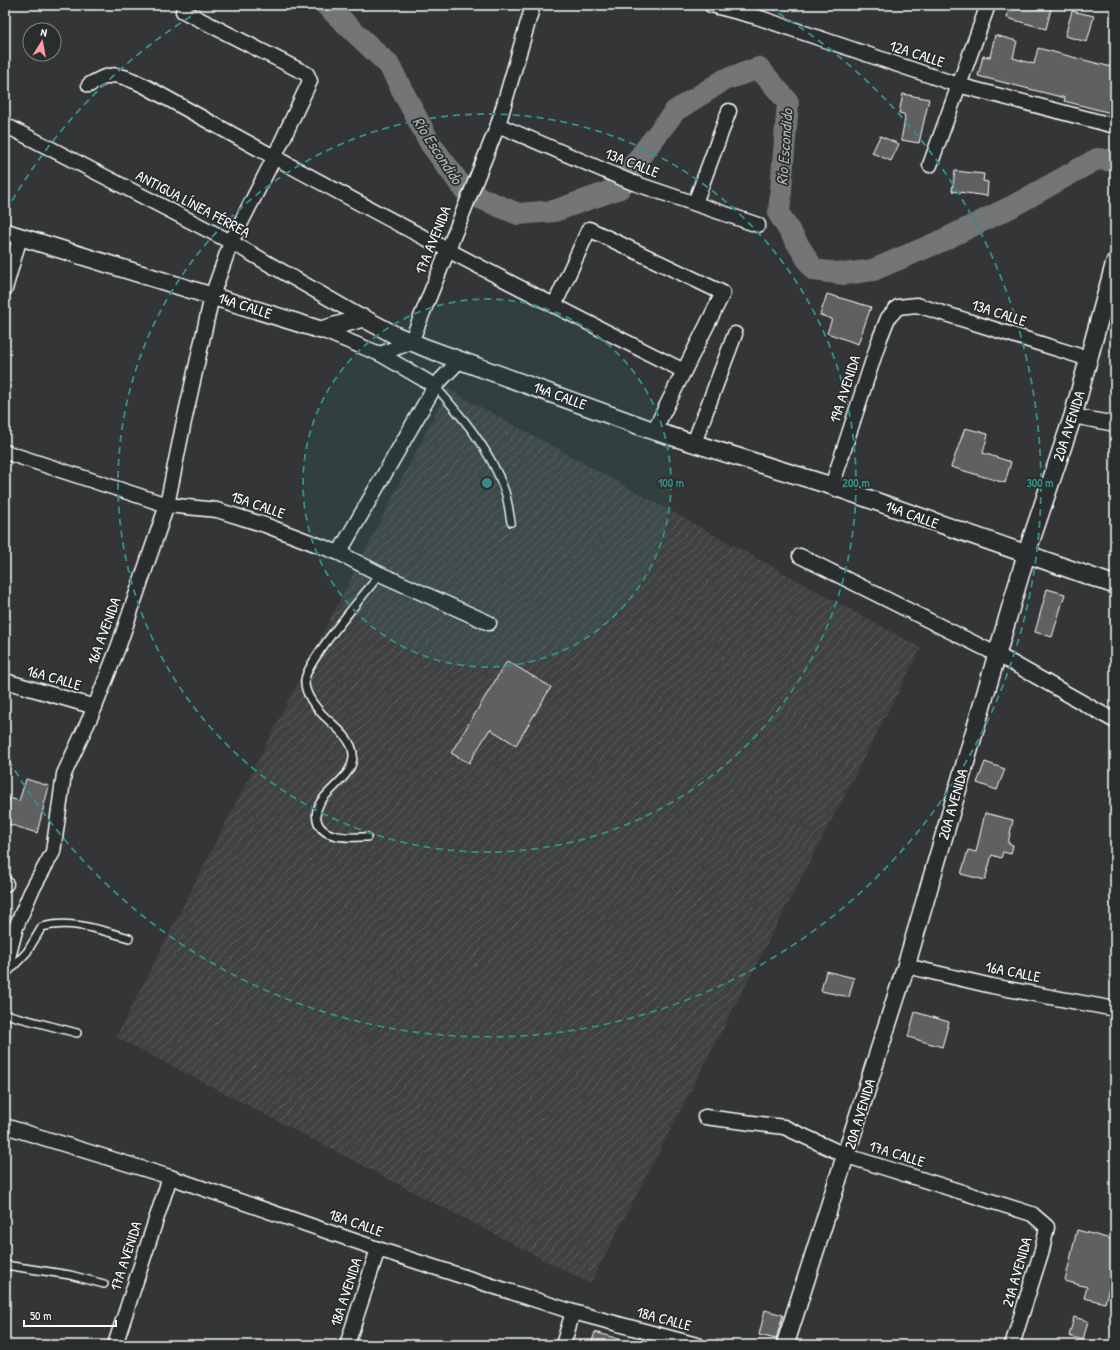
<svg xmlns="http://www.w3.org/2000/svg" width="1120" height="1350" font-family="'Patrick Hand',sans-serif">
<defs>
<pattern id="industrial-furrows" width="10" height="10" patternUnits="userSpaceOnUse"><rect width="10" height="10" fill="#404243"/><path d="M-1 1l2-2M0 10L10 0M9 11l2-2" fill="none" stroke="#5d5e5f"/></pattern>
</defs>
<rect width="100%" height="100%" fill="#333536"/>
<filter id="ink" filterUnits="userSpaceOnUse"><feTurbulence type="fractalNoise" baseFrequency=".025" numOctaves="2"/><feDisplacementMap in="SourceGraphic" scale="8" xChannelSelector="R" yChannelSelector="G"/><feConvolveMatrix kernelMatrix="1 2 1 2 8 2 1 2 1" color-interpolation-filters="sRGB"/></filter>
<g filter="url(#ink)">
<polygon fill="url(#industrial-furrows)" points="448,389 921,648 590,1284 116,1037"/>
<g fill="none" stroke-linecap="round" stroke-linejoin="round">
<polyline stroke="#737576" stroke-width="22" points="326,5 389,65 430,143 466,192 518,214 554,211 620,188 628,172 675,111 724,80 759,68 788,102 779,214 814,270 845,274 873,270 939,242 1011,207 1097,159 1115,161"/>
</g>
<g fill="#5f6162" stroke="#fff">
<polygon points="1010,5 1052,5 1046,29 1007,18"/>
<polygon points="1072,11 1094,16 1087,42 1065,36"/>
<polygon points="995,35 1017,41 1013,58 1034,64 1038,48 1115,68 1115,114 1064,101 1065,98 978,76 983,56 990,57"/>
<polygon points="903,94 929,99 919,143 901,140 905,119 904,114 899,113"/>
<polygon points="880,136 899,144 891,161 872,153"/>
<polygon points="955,171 984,174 983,181 988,182 987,196 952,191"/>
<polygon points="827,294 871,307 858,344 827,333 832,319 820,315"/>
<polygon points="965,428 988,434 983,453 1011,462 1005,483 951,467"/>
<polygon points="1047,589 1065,594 1052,637 1035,632"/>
<polygon points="507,661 551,687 516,745 490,729 469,763 451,753"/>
<polygon points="985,762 1005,769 997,790 977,783"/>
<polygon points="26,779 49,786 37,833 5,823 5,814 10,798 19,801"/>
<polygon points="985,813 1013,820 1008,843 1013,845 1011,854 1003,852 1001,858 992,855 985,880 961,874 968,850 976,852"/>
<polygon points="826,971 854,978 849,997 821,991"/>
<polygon points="915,1012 949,1022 942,1047 908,1037"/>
<polygon points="1077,1230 1115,1240 1115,1264 1105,1303 1084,1298 1087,1287 1065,1281"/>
<polygon points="765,1310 783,1315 776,1339 759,1335"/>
<polygon points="1074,1317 1088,1321 1083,1340 1069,1336"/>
<polygon points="595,1332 629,1342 629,1345 591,1345"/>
</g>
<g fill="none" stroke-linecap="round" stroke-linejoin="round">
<g stroke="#fff" stroke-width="10">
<g id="service">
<path d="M435,386c27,31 55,63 69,103 4,10 5,23 7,33"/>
<path d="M367,837c-15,0 -42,3 -49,-14 -11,-28 37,-40 35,-69 -1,-16 -20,-29 -31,-40 -8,-9 -18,-21 -17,-34 2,-20 60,-86 75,-106"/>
<path d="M7,973l20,-21 15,-25c28,-8 59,3 87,11"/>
<polyline points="5,1014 77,1033"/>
<polyline points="5,1265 70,1275 104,1284"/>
</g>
</g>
<g stroke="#fff" stroke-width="17">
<g id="minor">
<polyline points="711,5 757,17 958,85 1115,126"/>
<path d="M89,85c24,-15 29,-11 54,0 178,99 358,195 541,286"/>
<polyline points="5,125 231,242 363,318"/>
<polyline points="498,125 631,182 758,225"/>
<polyline points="930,165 988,5"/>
<polyline points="695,203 729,111"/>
<polyline points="5,289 20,237"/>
<polyline points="554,306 589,229 723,293 654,431"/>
<polyline points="321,330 380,354 435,386 339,553"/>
<polyline points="380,354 411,342 498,125 533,5"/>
<polyline points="435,386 460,360"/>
<polyline points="1073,416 1115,424"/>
<polyline points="694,443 735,334"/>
<polyline points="5,452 167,505 217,510 265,525 339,553 380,574 489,623"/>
<polyline points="832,486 880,338 888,318 898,307 917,305 1089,359"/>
<polyline points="800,556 998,655 1115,721"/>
<polyline points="5,681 95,707"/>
<polyline points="5,884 6,884"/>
<polyline points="906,966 992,986 1115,1009"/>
<polyline points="5,969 16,927 31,892 53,852 64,774 95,707 119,645 167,505 183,426 212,296 231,242 274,158 310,81 307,74 183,11"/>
<polyline points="705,1117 784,1127 847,1156 1032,1214 1047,1227 1042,1250 1012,1345"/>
<polyline points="5,1126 170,1177 378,1249 573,1312 697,1345"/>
<polyline points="115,1345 170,1177"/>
<polyline points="347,1345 378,1249"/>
<polyline points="563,1345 573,1312"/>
</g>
</g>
<g stroke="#fff" stroke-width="20">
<g id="tertiary">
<polyline points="5,232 321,330 363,318 395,335 426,348 654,431 832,486 1115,585"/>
<polyline points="785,1345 906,966 1026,555 1073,416 1115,262"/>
</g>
</g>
<use href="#service" stroke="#2a2d2e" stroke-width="7"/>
<use href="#minor" stroke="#2a2d2e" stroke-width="14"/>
<use href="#tertiary" stroke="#2a2d2e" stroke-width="17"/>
</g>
</g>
<circle cx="487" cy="483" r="184" fill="#338b84" fill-opacity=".12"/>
<g fill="none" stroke="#338b84" stroke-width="2" stroke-dasharray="7 5">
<circle cx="487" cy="483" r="184"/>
<circle cx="487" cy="483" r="369"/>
<path d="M6 211A553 553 0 0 1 206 7M768 7A553 553 0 1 1 6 755"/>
</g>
<g text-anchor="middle" stroke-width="3.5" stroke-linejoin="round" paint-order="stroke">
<g font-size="15" fill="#fff" stroke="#2a2d2e">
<text transform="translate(917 54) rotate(18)" y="5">12A CALLE</text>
<text transform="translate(632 163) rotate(21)" y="5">13A CALLE</text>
<text transform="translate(193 204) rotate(28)" y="5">ANTIGUA LÍNEA FÉRREA</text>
<text transform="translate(433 240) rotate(-68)" y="5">17A AVENIDA</text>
<text transform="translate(245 306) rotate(18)" y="5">14A CALLE</text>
<text transform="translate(999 313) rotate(18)" y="5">13A CALLE</text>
<text transform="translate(845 389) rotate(-72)" y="5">19A AVENIDA</text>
<text transform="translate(560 396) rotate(20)" y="5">14A CALLE</text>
<text transform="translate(1069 426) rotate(-72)" y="5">20A AVENIDA</text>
<text transform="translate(258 505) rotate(19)" y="5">15A CALLE</text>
<text transform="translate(912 515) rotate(20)" y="5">14A CALLE</text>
<text transform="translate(104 631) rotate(-70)" y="5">16A AVENIDA</text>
<text transform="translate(54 678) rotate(16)" y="5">16A CALLE</text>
<text transform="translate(953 804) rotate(-74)" y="5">20A AVENIDA</text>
<text transform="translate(1013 972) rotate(11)" y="5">16A CALLE</text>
<text transform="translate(860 1114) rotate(-73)" y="5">20A AVENIDA</text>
<text transform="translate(897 1154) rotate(17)" y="5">17A CALLE</text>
<text transform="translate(356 1223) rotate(19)" y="5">18A CALLE</text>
<text transform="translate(126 1256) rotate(-72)" y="5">17A AVENIDA</text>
<text transform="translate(1017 1272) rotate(-74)" y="5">21A AVENIDA</text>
<text transform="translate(346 1292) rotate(-72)" y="5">18A AVENIDA</text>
<text transform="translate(664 1319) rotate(15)" y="5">18A CALLE</text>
</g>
<g font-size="16" font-style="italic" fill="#b2b3b4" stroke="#2a2d2e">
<text transform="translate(784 147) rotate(-86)" y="6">Río Escondido</text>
<text transform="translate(438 150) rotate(57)" y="6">Río Escondido</text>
</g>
</g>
<circle cx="487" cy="483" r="6" fill="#338b84" stroke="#2a2d2e" stroke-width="2"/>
<g font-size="12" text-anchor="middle" font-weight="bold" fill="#338b84" stroke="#2a2d2e" stroke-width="3.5" stroke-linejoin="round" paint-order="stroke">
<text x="671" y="487">100 m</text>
<text x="856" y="487">200 m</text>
<text x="1040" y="487">300 m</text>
</g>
<rect width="1120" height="1350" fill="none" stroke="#2a2d2e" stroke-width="20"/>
<rect x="10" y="10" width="1100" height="1330" fill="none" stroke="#fff" stroke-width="1.5" filter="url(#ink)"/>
<g transform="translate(42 42) rotate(11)"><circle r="19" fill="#2a2d2e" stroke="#7f8182"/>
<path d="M0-3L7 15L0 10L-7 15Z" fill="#ff9aa2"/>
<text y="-6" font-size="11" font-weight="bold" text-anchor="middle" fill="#ffffff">N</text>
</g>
<path d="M24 1320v6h92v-6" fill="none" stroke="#ffffff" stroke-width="2"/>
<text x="30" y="1320" font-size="12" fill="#ffffff" stroke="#2a2d2e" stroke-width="3" paint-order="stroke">50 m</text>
</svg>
